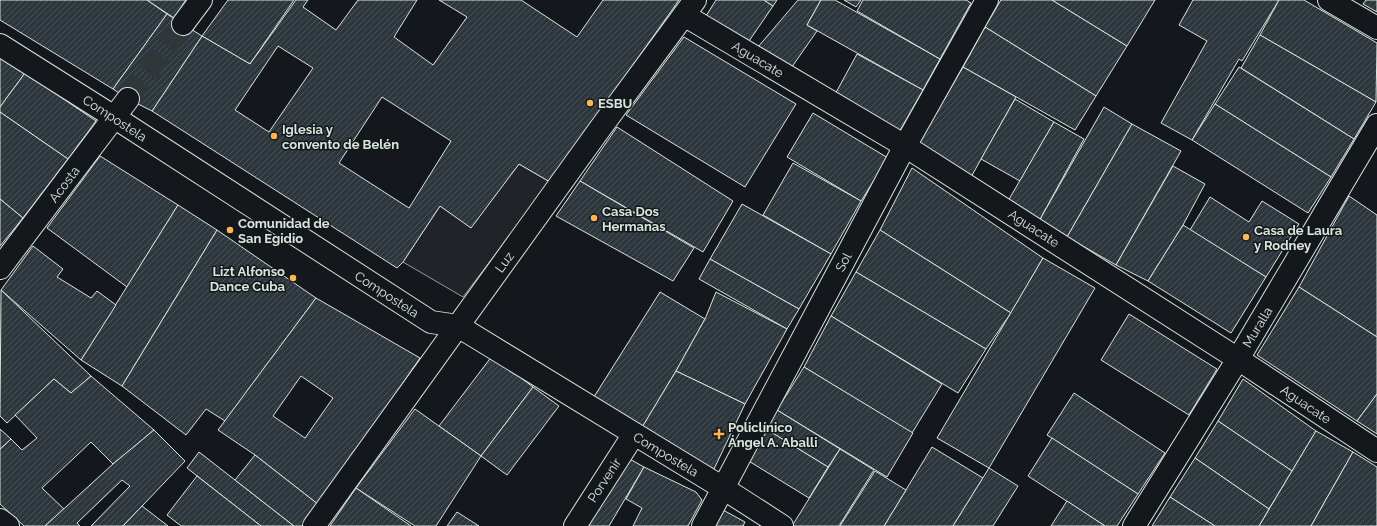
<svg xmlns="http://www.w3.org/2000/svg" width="1377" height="526" font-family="Raleway,sans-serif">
<defs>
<pattern id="building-hatch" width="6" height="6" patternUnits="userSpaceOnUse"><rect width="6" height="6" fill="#2c363c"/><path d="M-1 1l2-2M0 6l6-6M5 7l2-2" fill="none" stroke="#4a5358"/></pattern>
</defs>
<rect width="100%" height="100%" fill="#14181c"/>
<polygon fill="#202428" stroke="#939e99" points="519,164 550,182 463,297 403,262 440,206 471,227"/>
<g fill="url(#building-hatch)" stroke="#d8e6dc" fill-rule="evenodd">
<polygon points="0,0 147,0 167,14 113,89 0,20"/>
<polygon points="147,0 186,0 174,18"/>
<polygon points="228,0 294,0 250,64 202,36"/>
<path d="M296,0h12l-5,7 33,23 22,-30h59l-23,37 39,28 34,-48 -28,-17h82l56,37 26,-37h76l-129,182 -31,-18 -48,64 -31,-22 -37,56 -6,6 -245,-157 50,-75 48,28zM278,46l35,22 -44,64 -34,-22zM382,97l69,44 -42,67 -70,-45z"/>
<polygon points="716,0 764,0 773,6 747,44 706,16"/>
<polygon points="764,0 777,0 773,6"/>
<polygon points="798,0 821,0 807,25 817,31 789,71 758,47"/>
<polygon points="821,0 835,0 940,59 923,90 807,25"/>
<polygon points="844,0 861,0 856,7"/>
<polygon points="863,0 966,0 971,3 940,59 857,11"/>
<polygon points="1001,0 1052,0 1127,46 1096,96 985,27"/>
<polygon points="1052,0 1155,0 1127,46"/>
<polygon points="1193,0 1279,0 1242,61 1239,59 1192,140 1161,123 1207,41 1179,25"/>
<polygon points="1279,0 1304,0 1377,43 1376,102 1260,35"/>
<polygon points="1366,0 1377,0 1377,12 1363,4"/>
<polygon points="167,14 202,36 152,111 128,99 113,89"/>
<polygon points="985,27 1096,96 1075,130 963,67"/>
<polygon points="1260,35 1376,102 1354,139 1241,68"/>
<polygon points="684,37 796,104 745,187 626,115"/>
<polygon points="857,54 923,90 898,134 833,98"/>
<polygon points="0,56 25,73 0,107"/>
<polygon points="963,67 1016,97 971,177 917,146"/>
<polygon points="1239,67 1354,139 1331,177 1215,104"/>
<polygon points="25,73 96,121 68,159 0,112 0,107"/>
<polygon points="1015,99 1054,122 1020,181 981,159"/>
<polygon points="1215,104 1331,177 1308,213 1192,140"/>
<polygon points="1104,107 1132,124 1067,237 1039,221"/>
<polygon points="0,112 68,159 23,218 0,199"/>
<polygon points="813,113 888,158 861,201 787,157"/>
<polygon points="1054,122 1084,139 1039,221 1008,201"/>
<polygon points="1132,124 1181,151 1116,265 1067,237"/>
<polygon points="617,127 733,201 703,252 580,181"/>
<polygon points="100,156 178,205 127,287 47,228"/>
<polygon points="793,163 861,201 831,254 763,215"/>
<polygon points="1173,166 1205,184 1183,225 1148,281 1116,265"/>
<polygon points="912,168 1043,258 1011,313 880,230"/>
<polygon points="580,181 694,248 673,281 556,216"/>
<polygon points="1349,196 1377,215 1377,337 1299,287"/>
<polygon points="1210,197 1249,222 1262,201 1299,224 1266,277 1190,230"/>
<polygon points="0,199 23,218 0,246"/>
<polygon points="742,204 831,254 799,309 710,259"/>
<polygon points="178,205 217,230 122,386 81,360"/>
<polygon points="1183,225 1266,277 1231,333 1148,281"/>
<polygon points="217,230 316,298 225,421 206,409 186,435 122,386"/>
<polygon points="880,230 1011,313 986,349 856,272"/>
<polygon points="33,246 63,269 57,277 91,298 97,291 116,305 81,360 1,290"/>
<polygon points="1043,258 1095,288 989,468 937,438"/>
<polygon points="710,259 799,309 787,329 699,279"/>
<polygon points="856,272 986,349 958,393 831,316"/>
<polygon points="1299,287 1377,337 1377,394 1357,421 1257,355"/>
<polygon points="1,290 91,376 71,393 54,379 7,423 0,416"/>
<polygon points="660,292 705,319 676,371 641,429 592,400"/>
<polygon points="716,292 787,329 745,404 676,371 705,319"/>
<path d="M316,298l104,60 -101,147 -64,-50 -37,-25zM301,376l32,22 -28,40 -32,-22z"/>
<polygon points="1129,314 1217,369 1189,415 1101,360"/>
<polygon points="831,316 942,384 912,433 804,367"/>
<polygon points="492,356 533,387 481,456 439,426"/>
<polygon points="804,367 913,433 887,477 777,410"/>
<polygon points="676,371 745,404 714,469 641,429"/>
<polygon points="91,376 154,430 113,464 91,442 42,488 64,509 45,526 24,526 0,504 0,449 11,439 22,450 37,438 15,415 54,379 71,393"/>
<polygon points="1243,379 1316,431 1292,471 1218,421"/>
<polygon points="533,387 559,406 507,475 481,456"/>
<polygon points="1074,393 1165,453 1138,494 1047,435"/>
<polygon points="1377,394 1377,434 1357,421"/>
<polygon points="415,409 481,456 436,526 415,526 356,488"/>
<polygon points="777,410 840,449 828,467 766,429"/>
<polygon points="1218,421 1292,471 1269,509 1195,458"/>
<polygon points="0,429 11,439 0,449"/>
<polygon points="766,429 828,467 809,498 747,460"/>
<polygon points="154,430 185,461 123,526 91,526 130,486 122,480 77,523 80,526 45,526 113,464"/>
<polygon points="1316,431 1353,452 1311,526 1259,526"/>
<polygon points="1052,438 1138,494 1117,526 1105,526 1028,476"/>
<polygon points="932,447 983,478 953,526 884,526"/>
<polygon points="840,449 874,470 839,526 792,526"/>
<polygon points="199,452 235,480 294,526 261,526 187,468"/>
<polygon points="1353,452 1377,467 1377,526 1311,526"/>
<polygon points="255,455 319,505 302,526 294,526 235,480"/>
<polygon points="626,457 644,467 609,526 586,526"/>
<polygon points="1195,458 1269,509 1259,526 1215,526 1170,497"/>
<polygon points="644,467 696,492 702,500 688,526 633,526 642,508 626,499"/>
<polygon points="989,468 1018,486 993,526 953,526"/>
<polygon points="875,471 906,490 884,526 840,526"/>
<polygon points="197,476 261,526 181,526 167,515"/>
<polygon points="356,488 411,526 330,526"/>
<polygon points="1170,497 1215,526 1152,526"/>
<polygon points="1067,501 1105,526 1051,526"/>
<polygon points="142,506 168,526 123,526"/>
<polygon points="723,510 745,522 743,526 715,526"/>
<polygon points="457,512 479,526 447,526"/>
</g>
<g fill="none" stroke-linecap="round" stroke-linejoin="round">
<polyline stroke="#313739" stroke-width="22" stroke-dasharray="22 11" stroke-linecap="butt" points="128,99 183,24"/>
<g stroke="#d8e6dc" stroke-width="24">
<g id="minor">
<polyline points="1329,0 1377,28"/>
<polyline points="684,15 905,146 1238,359 1377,451"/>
<polyline points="183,24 201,0"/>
<polyline points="0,45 114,117 431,322 458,326 723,488 782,526"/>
<polyline points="0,268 128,99"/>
<polyline points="0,520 8,526"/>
<polyline points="314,526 599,130 695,0"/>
<polyline points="575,526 634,434"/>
<polyline points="703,526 905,146 987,0"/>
<polyline points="1134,526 1238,359 1377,125"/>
</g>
</g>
<use href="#minor" stroke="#14181c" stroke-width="22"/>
</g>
<g fill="#ffb74d" stroke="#14181c" stroke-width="1.5">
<circle cx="590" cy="103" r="4"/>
<circle cx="274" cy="136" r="4"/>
<circle cx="594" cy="218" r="4"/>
<circle cx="230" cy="230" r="4"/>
<circle cx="1246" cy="237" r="4"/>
<circle cx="293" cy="278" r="4"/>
<path d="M717 428h4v4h4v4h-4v4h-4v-4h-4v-4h4z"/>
</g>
<g text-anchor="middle" stroke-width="3" stroke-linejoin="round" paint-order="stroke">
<g font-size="13" fill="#d8e6dc" stroke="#14181c">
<text transform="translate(758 59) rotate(31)" y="5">Aguacate</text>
<text transform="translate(115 118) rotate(33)" y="5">Compostela</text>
<text transform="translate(64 184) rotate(-53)" y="5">Acosta</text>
<text transform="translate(1034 228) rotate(33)" y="5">Aguacate</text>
<text transform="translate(504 262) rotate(-54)" y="5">Luz</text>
<text transform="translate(843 262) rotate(-62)" y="5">Sol</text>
<text transform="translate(387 294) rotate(33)" y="5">Compostela</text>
<text transform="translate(1257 327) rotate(-59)" y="5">Muralla</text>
<text transform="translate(1306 404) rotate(34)" y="5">Aguacate</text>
<text transform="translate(666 454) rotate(31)" y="5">Compostela</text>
<text transform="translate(604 480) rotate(-57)" y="5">Porvenir</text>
</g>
<g font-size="13" font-weight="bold" fill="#d8e6dc" stroke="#14181c" text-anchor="start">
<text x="598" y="108">ESBU</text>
<text x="282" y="134">Iglesia y<tspan x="282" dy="15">convento de Belén</tspan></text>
<text x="602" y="216">Casa Dos<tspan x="602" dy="15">Hermanas</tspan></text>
<text x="238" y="228">Comunidad de<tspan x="238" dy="15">San Egidio</tspan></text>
<text x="1254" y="235">Casa de Laura<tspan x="1254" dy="15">y Rodney</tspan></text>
<text x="285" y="276" text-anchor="end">Lizt Alfonso<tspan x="285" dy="15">Dance Cuba</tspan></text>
<text x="728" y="432">Policlínico<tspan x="728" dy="15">Ángel A. Aballi</tspan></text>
</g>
</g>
</svg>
